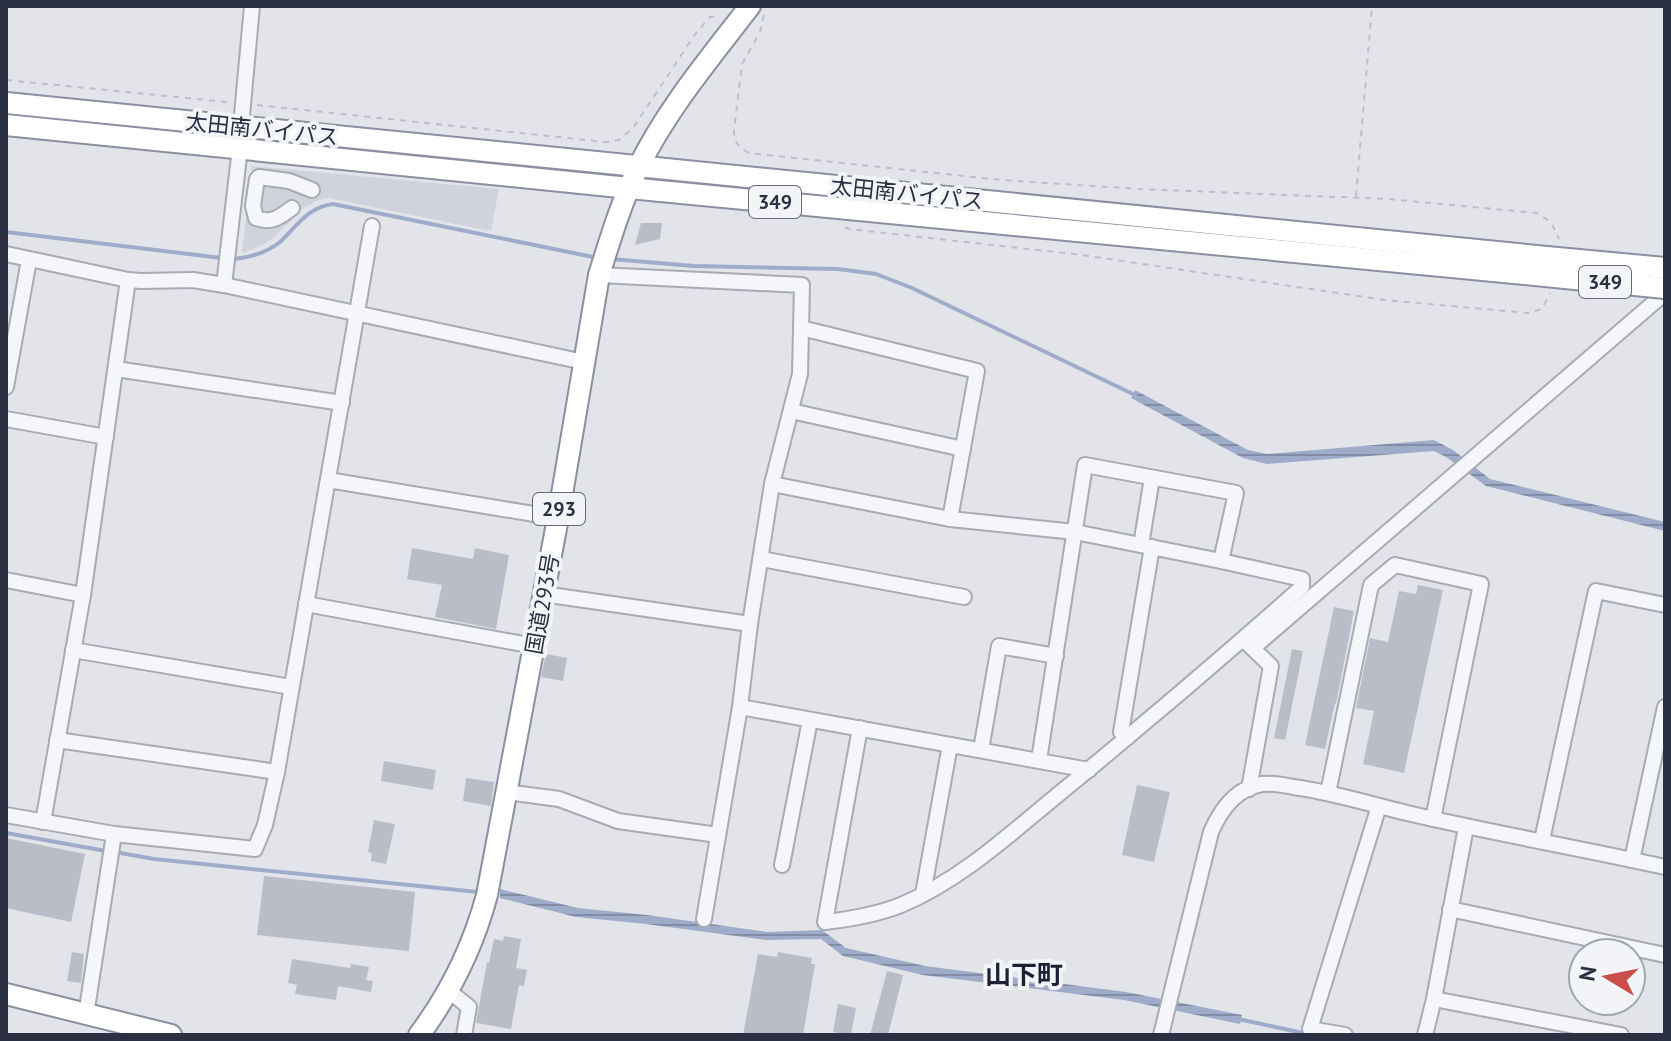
<svg xmlns="http://www.w3.org/2000/svg" width="1671" height="1041" font-family="'PT Sans','Noto Sans JP',sans-serif">
<defs>
<pattern id="water-rules" width="6" height="5" patternUnits="userSpaceOnUse" patternTransform="scale(2)"><rect width="6" height="5" fill="#9facc9"/><path d="M0 2.5h6" fill="none" stroke="#828ca5"/></pattern>
</defs>
<rect width="100%" height="100%" fill="#e3e4ea"/>
<polygon fill="#d1d3dc" points="252,166 499,189 491,231 329,198 321,199 305,207 274,237 263,245 242,253"/>
<g fill="url(#water-rules)">
<polygon points="1135,390 1248,450 1267,454 1434,440 1453,450 1490,479 1665,522 1665,531 1486,486 1446,457 1434,451 1267,464 1243,458 1131,398"/>
<polygon points="500,889 578,908 647,915 767,932 822,930 846,948 925,966 1126,992 1242,1015 1240,1024 1124,1000 923,975 843,956 821,939 766,940 646,924 576,917 500,898"/>
</g>
<g fill="none" stroke-linecap="round" stroke-linejoin="round">
<g stroke="#9facc9" stroke-width="4">
<polyline points="6,232 222,258"/>
<path d="M231,259c17,-1 35,-6 49,-17 17,-16 28,-35 53,-38l265,54"/>
<polyline points="611,259 694,266 838,269 876,274 912,288 1135,395"/>
<polyline points="6,833 106,851"/>
<polyline points="115,852 154,859 478,892"/>
<polyline points="1238,1019 1308,1034"/>
</g>
</g>
<g fill="#babdc7">
<polygon points="641,223 662,223 660,239 635,245"/>
<polygon points="412,548 473,559 475,548 509,555 496,629 435,617 442,585 407,579"/>
<polygon points="1418,585 1443,590 1404,773 1363,764 1374,711 1356,708 1370,638 1388,642 1399,591 1416,594"/>
<polygon points="1334,607 1354,611 1336,704 1335,703 1325,749 1305,745"/>
<polygon points="1292,649 1303,651 1285,740 1274,738"/>
<polygon points="546,654 567,658 563,681 541,677"/>
<polygon points="384,761 436,770 433,790 381,781"/>
<polygon points="466,778 494,782 491,806 463,801"/>
<polygon points="1137,785 1170,792 1154,862 1122,855"/>
<polygon points="374,820 395,824 386,864 371,861 372,853 368,852"/>
<polygon points="6,838 85,854 71,922 6,908"/>
<polygon points="264,876 415,892 409,951 257,935"/>
<polygon points="504,936 521,939 516,968 527,970 524,986 519,985 511,1029 476,1023 487,962 489,963 494,939 503,941"/>
<polygon points="72,952 84,954 81,983 67,981"/>
<polygon points="778,952 812,958 811,964 815,964 803,1035 743,1035 758,954 777,957"/>
<polygon points="292,959 350,968 351,964 369,967 366,980 373,981 371,992 338,986 336,1000 295,994 297,985 288,983"/>
<polygon points="887,971 903,975 888,1035 870,1035"/>
<polygon points="838,1004 856,1008 851,1035 833,1032"/>
</g>
<g fill="none" stroke-linecap="round" stroke-linejoin="round">
<g stroke="#a8aab4" stroke-width="18">
<g id="minor">
<polyline points="241,126 252,6"/>
<path d="M292,208c-12,9 -21,16 -36,10l-3,-12 4,-27 2,-2 30,4 23,9"/>
<polyline points="6,254 128,280 141,281 193,280 224,285 584,362"/>
<polyline points="599,275 802,285 800,374 772,484 750,624 740,707 704,919"/>
<polyline points="224,285 240,148"/>
<polyline points="801,328 977,371 950,519"/>
<polyline points="116,369 342,403"/>
<polyline points="6,387 29,260"/>
<polyline points="791,411 963,449"/>
<polyline points="6,419 106,437"/>
<polyline points="328,480 558,518"/>
<path d="M772,484l178,35 125,13 146,29 81,18v8c-79,70 -160,139 -242,206 -49,40 -99,87 -159,112 -25,10 -49,14 -76,17l35,-194"/>
<polyline points="1141,545 1152,478"/>
<polyline points="761,559 964,597"/>
<polyline points="6,580 83,595"/>
<polyline points="543,594 750,624"/>
<polyline points="306,604 534,646"/>
<polyline points="1246,642 1271,666 1249,789"/>
<polyline points="1253,648 1665,293"/>
<polyline points="73,650 291,687"/>
<polyline points="740,707 1089,770"/>
<polyline points="1128,737 1121,732 1152,547"/>
<polyline points="57,740 277,772"/>
<polyline points="981,750 999,646 1056,656"/>
<polyline points="1039,760 1085,465 1236,493 1221,561"/>
<polyline points="506,792 559,799 618,821 718,835"/>
<polyline points="1328,793 1371,585 1395,565 1481,584 1433,819"/>
<polyline points="6,815 114,834 255,849 265,825 277,772 372,226"/>
<polyline points="43,822 83,595 128,280"/>
<polyline points="1542,840 1596,591 1665,605"/>
<polyline points="1632,860 1665,707"/>
<polyline points="782,865 810,720"/>
<polyline points="923,894 950,745"/>
<polyline points="1450,909 1665,955"/>
<polyline points="449,991 469,1007 464,1035"/>
<polyline points="1434,999 1621,1035"/>
<polyline points="86,1015 114,834"/>
<path d="M1161,1035l50,-203c10,-23 25,-44 51,-48 10,-1 21,1 31,3 39,5 76,17 114,26 85,20 172,35 258,54"/>
<polyline points="1345,1035 1310,1029 1379,806"/>
<polyline points="1425,1035 1434,999 1466,827"/>
</g>
</g>
<g stroke="#8a8fa1" stroke-width="24">
<g id="highway">
<polyline points="6,103 1547,257"/>
<polyline points="6,125 629,188 1545,276"/>
<polyline points="6,994 171,1035"/>
<path d="M419,1035c32,-43 54,-88 68,-140l71,-377 41,-243c11,-35 22,-72 38,-105 29,-60 73,-112 113,-164"/>
</g>
</g>
<g stroke="#bcbfc6" stroke-width="2" stroke-dasharray="6 6" stroke-linecap="butt">
<path d="M764,15l-4,17 -18,32 -8,67c0,12 5,16 15,22l252,27 138,9 249,10 149,14 14,9 8,17"/>
<polyline points="6,80 227,102"/>
<polyline points="257,105 605,142 619,140 633,128 696,33 710,17 719,16"/>
<polyline points="1356,196 1372,6"/>
<polyline points="845,227 849,229 1082,255 1385,300 1528,313 1542,309 1550,293"/>
</g>
<use href="#minor" stroke="#f5f6f9" stroke-width="14"/>
<use href="#highway" stroke="#fff" stroke-width="20"/>
<g stroke="#8a8fa1" stroke-width="24" stroke-linecap="butt">
<g id="highway-bridge">
<polyline points="1547,257 1665,268"/>
<polyline points="1545,276 1665,288"/>
</g>
</g>
<use href="#highway-bridge" stroke="#fff" stroke-width="20"/>
</g>
<g text-anchor="middle" stroke-width="8" stroke-linejoin="round" paint-order="stroke">
<g fill="#f2f4f8" stroke="#676b79" stroke-width="2">
<rect x="749" y="186" width="52" height="32" rx="6"/>
<rect x="1579" y="266" width="52" height="32" rx="6"/>
<rect x="533" y="493" width="52" height="32" rx="6"/>
</g>
<g font-size="20" font-weight="bold" fill="#2b3042">
<text x="775" y="209">349</text>
<text x="1605" y="289">349</text>
<text x="559" y="516">293</text>
</g>
<g font-size="22" fill="#2b3042" stroke="#f2f4f8">
<text transform="translate(262 129) rotate(6)" y="8">太田南バイパス</text>
<text transform="translate(907 193) rotate(6)" y="8">太田南バイパス</text>
<text transform="translate(542 604) rotate(-80)" y="8">国道293号</text>
</g>
<g font-size="26" font-weight="bold" fill="#1d2133" stroke="#f2f4f8">
<text x="1024" y="984">山下町</text>
</g>
</g>
<rect width="1671" height="1041" fill="none" stroke="#2b3042" stroke-width="16"/>
<g transform="translate(1607 977) rotate(280)"><circle r="38" fill="#f2f4f8" stroke="#a2a6af" stroke-width="2"/>
<path d="M0-6L14 30L0 20L-14 30Z" fill="#cb4d4c"/>
<text y="-12" font-size="22" font-weight="bold" text-anchor="middle" fill="#2b3042">N</text>
</g>
</svg>
